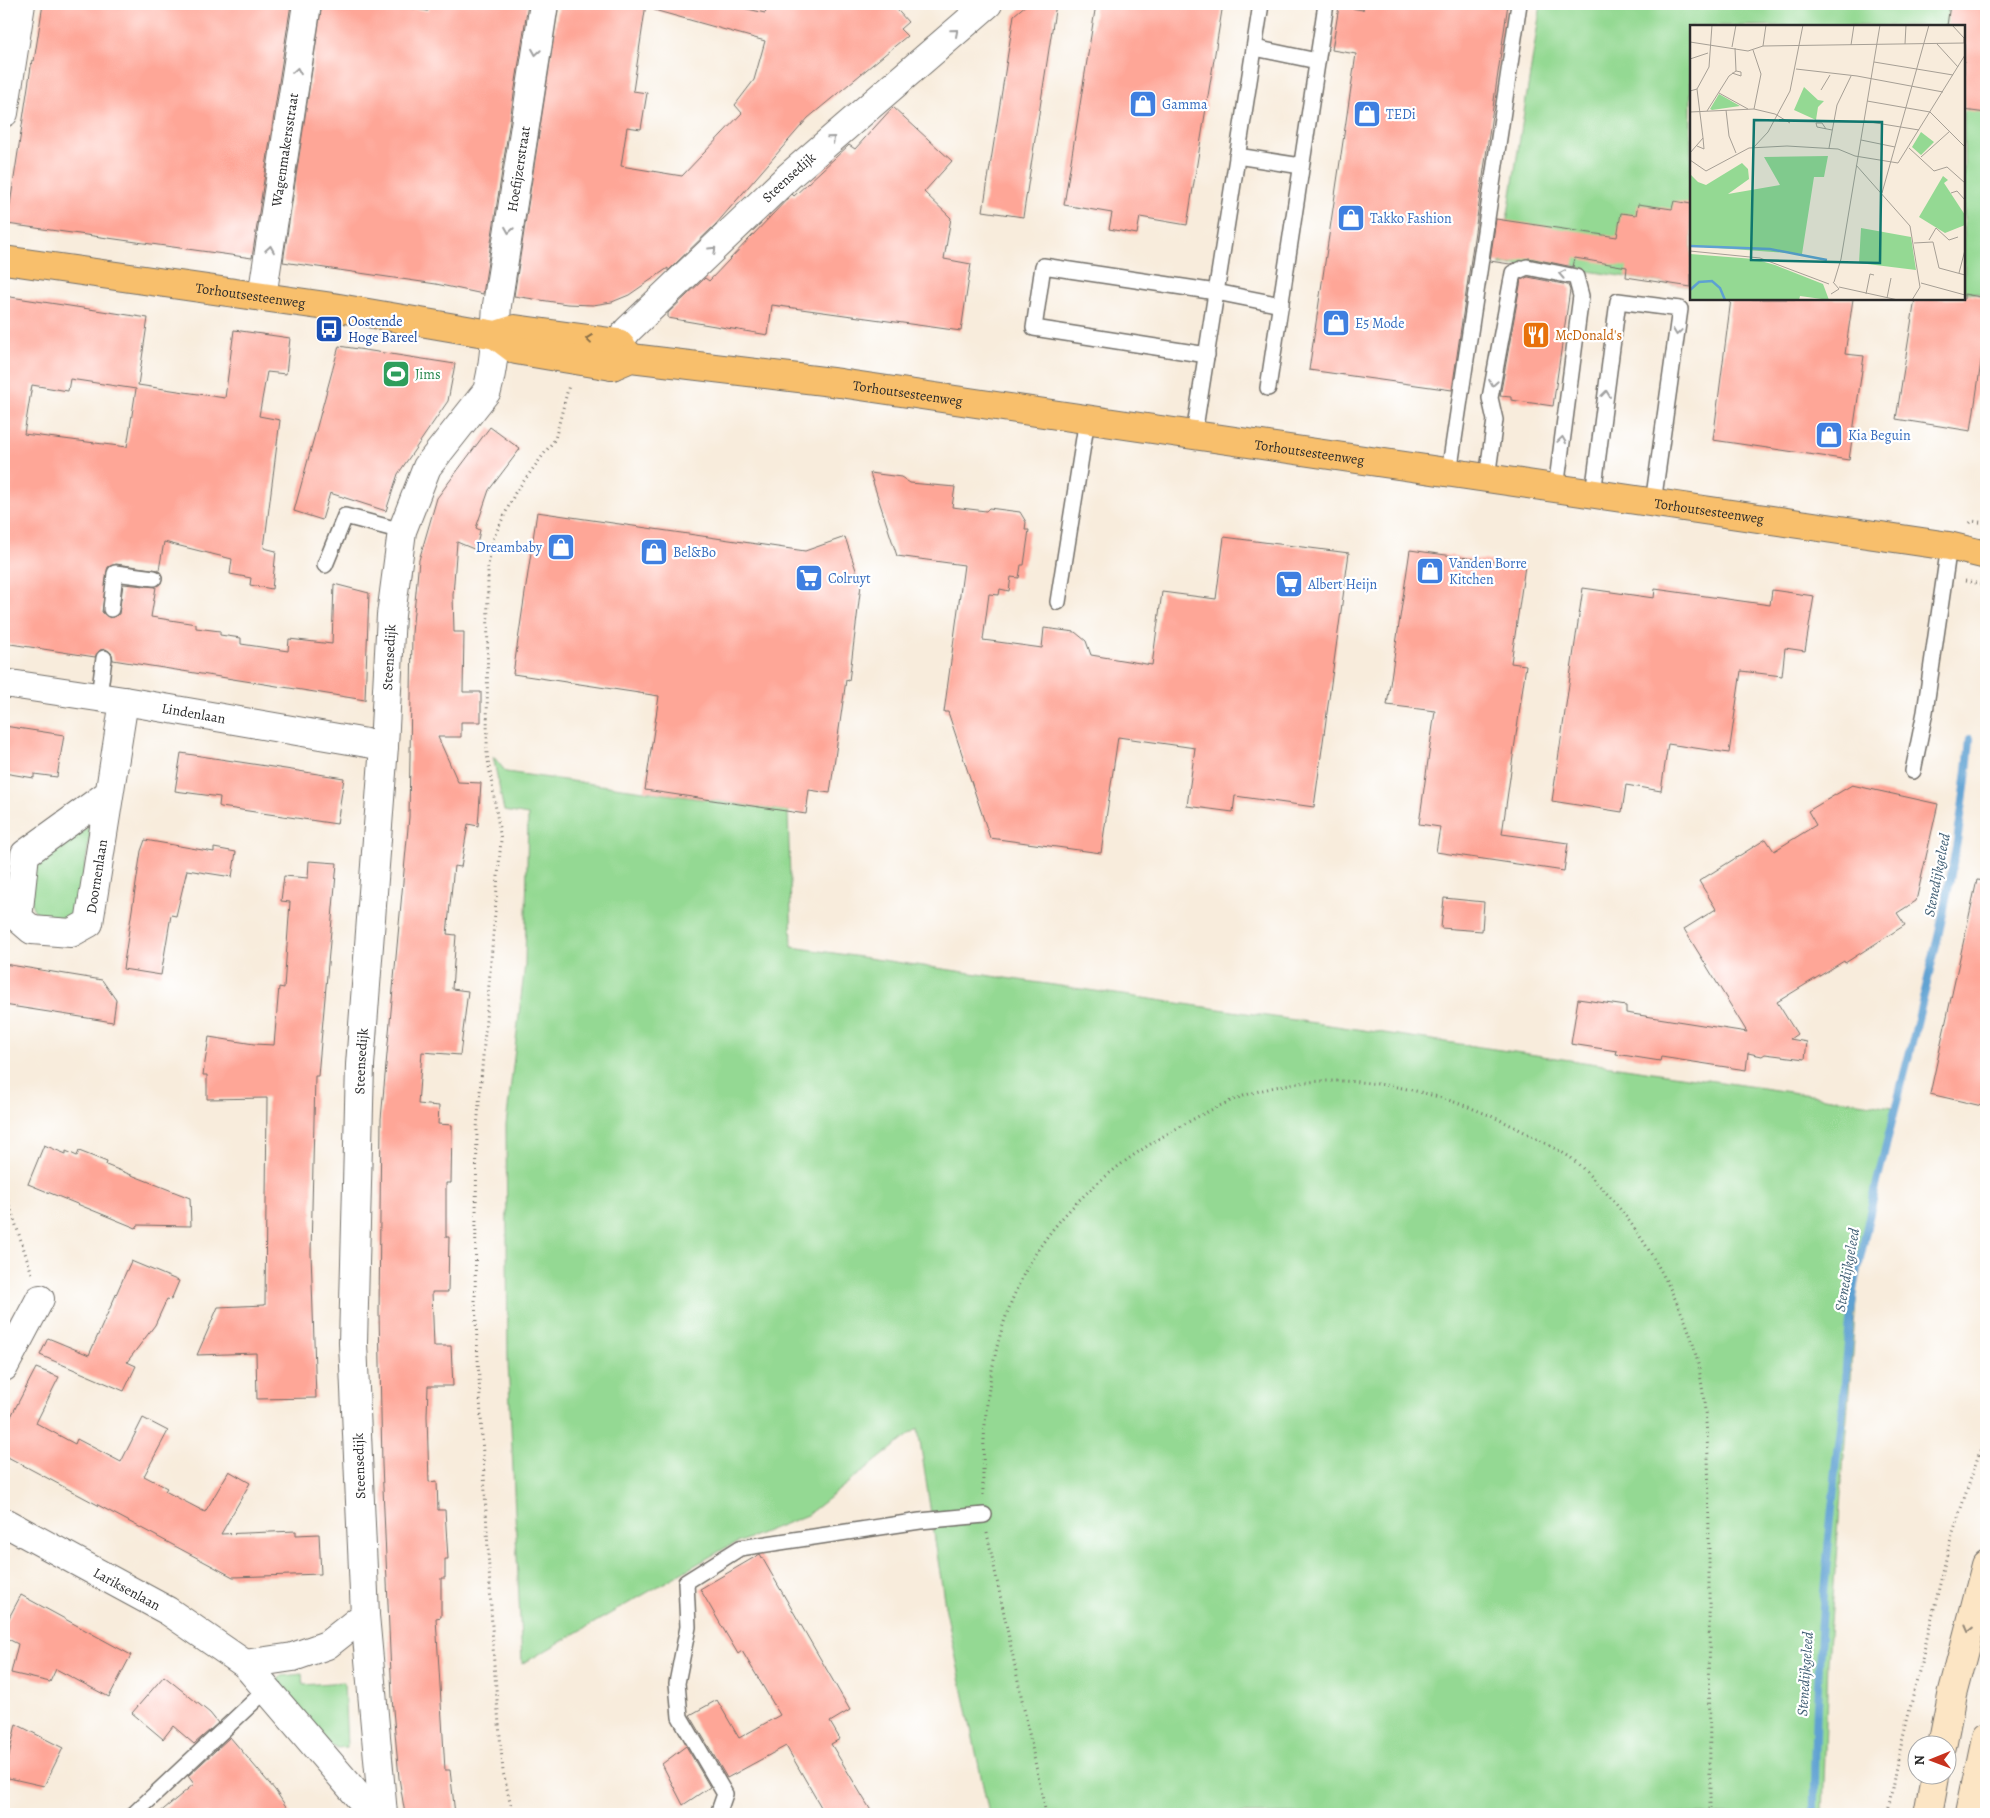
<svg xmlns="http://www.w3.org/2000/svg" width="1990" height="1818" font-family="Alegreya,serif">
<rect width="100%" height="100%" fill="#fff"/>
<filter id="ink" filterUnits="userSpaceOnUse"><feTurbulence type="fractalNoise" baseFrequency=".02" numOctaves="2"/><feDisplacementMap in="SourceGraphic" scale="10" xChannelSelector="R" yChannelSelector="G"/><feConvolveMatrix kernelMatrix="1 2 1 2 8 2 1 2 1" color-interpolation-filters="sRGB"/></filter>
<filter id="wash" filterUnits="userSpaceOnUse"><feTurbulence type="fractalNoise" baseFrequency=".0096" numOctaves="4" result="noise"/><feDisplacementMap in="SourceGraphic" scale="20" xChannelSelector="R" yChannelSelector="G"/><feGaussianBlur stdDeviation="1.12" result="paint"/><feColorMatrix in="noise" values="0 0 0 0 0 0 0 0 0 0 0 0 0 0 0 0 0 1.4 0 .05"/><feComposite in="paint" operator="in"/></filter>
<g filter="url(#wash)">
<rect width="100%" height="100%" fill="#f8ecdc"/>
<g fill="#94d993" stroke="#60825f">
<polygon points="1541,4 1986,4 1986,295 1964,292 1964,26 1691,26 1691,287 1588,271 1573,265 1500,265"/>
<polygon points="493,756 506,772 788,811 792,947 1893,1107 1860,1251 1828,1661 1823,1814 989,1814 945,1606 918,1428 807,1515 727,1547 522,1664 508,1362 506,1125 525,964 528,815 504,811"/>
<path d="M89,826l2,3 -12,75c-2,3 -4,8 -6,10 -8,7 -30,4 -38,-3 -9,-10 -2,-39 3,-49z"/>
<polygon points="302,1674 303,1685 344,1682 347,1747 337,1748 331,1746 277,1681 281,1676"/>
</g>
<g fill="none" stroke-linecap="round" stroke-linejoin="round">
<path stroke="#5ea1d2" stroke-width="8" d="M1815,1814c-1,-129 11,-259 26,-387 5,-47 6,-96 14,-142 34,-183 100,-360 115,-546"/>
</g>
<g id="blocks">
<g fill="#fea697" fill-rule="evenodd">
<polygon points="43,4 291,4 252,258 7,224 32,60 34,61"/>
<polygon points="322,4 385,4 428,11 429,4 528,4 483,294 436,284 283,262"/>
<polygon points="559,4 646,4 633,91 647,93 641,129 627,127 621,166 682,176 742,113 735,105 754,80 765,41 654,10 655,4 726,4 765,13 768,4 892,4 908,22 900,29 907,36 808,118 716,224 668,271 668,268 629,295 612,302 593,305 567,304 514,296"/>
<polygon points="1027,4 1056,4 1023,217 983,211 1014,15"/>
<polygon points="1096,4 1223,4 1187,225 1140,217 1137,234 1109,229 1112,213 1064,205"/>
<polygon points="1364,4 1508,4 1452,390 1309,370 1356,54 1332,50 1339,6 1363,10"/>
<polygon points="1950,4 1986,4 1986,113 1964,110 1964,26 1947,26"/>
<polygon points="893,107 952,161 924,192 951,218 944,259 971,264 961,331 772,305 768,335 668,318 668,313 705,278 709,281 792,194 794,196 849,145 855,149"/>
<polygon points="1674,201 1691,204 1691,287 1626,277 1627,267 1575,258 1573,267 1529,258 1510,264 1490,261 1496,219 1617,237 1621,213 1636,215 1638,204 1672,209"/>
<polygon points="1528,277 1568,285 1570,290 1553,406 1511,400 1511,397 1500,396 1521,280"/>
<polygon points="1964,294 1986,298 1986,328 1971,431 1896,419 1915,299 1964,299"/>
<path d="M4,296l144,22 -10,67 87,13 9,-68 56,8 -4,36 -19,-2 -8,44 21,4 -16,128 12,3 -4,38 -22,-4 1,-7 -21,-4 2,-15 -68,-17 -5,28 -43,-6 -8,3 -6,45 8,6 9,-4 4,-30 33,3 -5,30 45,7v4l24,3v4l21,3v6l47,7 1,-12 43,5 2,-60 35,9 -4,107 -252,-40 -1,-6 -6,-5 -6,1 -5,7 -91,-14zM70,379l66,10 -9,58 -103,-13 8,-49 36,6z"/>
<polygon points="1731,299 1853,299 1845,354 1864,356 1849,460 1713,440"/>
<polygon points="339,346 455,364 448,401 398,474 386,511 330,493 322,520 294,511"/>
<polygon points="490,427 520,449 489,490 476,528 480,530 476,550 457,542 453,595 454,632 464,632 463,692 481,692 481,722 461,722 461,737 438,737 458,782 481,783 478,826 468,824 461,867 454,866 447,934 456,935 452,989 468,991 460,1055 422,1052 418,1104 439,1106 438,1124 452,1125 451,1183 446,1183 446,1237 449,1237 448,1292 432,1292 434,1346 451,1346 453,1386 428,1386 427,1416 429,1482 437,1481 438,1510 445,1510 448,1559 445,1559 445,1578 441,1578 441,1617 436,1618 445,1770 450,1770 455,1814 405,1814 399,1778 392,1698 382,1464 379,1313 381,1119 409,817 412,633 419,560 437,498"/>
<polygon points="870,473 901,477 910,483 955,487 952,507 986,511 989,508 1020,512 1026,522 1025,530 1029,530 1024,565 1021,565 1019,578 1011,577 1009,591 1000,589 999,595 989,594 983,640 1042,648 1044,628 1075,632 1086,641 1091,655 1152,665 1162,592 1216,599 1224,537 1349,553 1314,807 1235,796 1233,812 1187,806 1195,748 1118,737 1101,853 990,838 948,712 944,712 964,565 897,556"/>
<polygon points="537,512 805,551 845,537 861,585 849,681 846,680 830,793 809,790 806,814 645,790 659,696 513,674"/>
<polygon points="1410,550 1525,566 1511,663 1526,665 1502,834 1568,843 1564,871 1436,852 1440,827 1419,824 1435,711 1387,705"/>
<polygon points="1583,588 1654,598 1655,589 1770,605 1772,590 1814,596 1805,651 1785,648 1782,676 1741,671 1729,753 1668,744 1661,791 1626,785 1622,812 1552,801"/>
<polygon points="4,726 64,735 57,777 34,774 34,778 4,773"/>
<polygon points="181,753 344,778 337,824 221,807 219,806 220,797 175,791"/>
<polygon points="1852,785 1938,804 1916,901 1897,913 1905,925 1845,963 1844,961 1777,1002 1797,1034 1790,1039 1807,1042 1805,1059 1765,1054 1762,1056 1748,1053 1746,1070 1661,1057 1660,1061 1616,1054 1617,1051 1571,1044 1578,999 1626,1006 1626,1013 1747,1032 1684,929 1716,909 1699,881 1766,839 1774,851 1816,825 1808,811"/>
<polygon points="145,840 214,852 214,848 236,852 232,877 187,870 176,916 171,915 161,975 123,969 141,851"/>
<polygon points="309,861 337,863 318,1076 315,1076 311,1253 316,1398 257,1399 256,1353 197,1355 218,1307 265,1305 267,1098 207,1099 207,1075 203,1075 209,1037 254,1044 274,1045 279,987 284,988 290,902 281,901 284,876 308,878"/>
<polygon points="1977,880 1986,881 1986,1107 1930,1094"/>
<polygon points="1444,898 1484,902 1482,931 1441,928"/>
<polygon points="4,964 102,980 116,1000 113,1022 4,1005"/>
<polygon points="44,1145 66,1154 66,1151 77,1156 79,1151 107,1162 106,1165 190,1198 191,1226 138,1225 136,1228 28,1184"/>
<polygon points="131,1261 179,1281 171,1300 167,1299 155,1325 127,1362 136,1366 124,1391 40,1355 48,1338 89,1355"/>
<polygon points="36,1368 59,1377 36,1423 75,1444 77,1439 121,1462 143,1418 168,1431 144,1476 167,1488 165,1491 205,1512 229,1471 250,1483 221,1534 296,1531 296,1535 319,1534 321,1574 233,1577 4,1455 4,1430"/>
<polygon points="760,1554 850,1710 830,1722 840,1739 831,1744 873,1814 825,1814 786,1746 727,1778 690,1715 717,1700 739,1738 780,1715 742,1651 738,1654 700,1589"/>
<polygon points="21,1595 131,1655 109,1697 56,1669 50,1682 11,1673 18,1644 4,1637 4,1627"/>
<polygon points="164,1676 210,1713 218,1723 194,1744 173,1726 163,1739 132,1713"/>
<polygon points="16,1724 63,1748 44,1786 4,1777"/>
<polygon points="230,1737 275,1790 291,1814 158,1814 194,1784 188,1776"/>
<polygon points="686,1746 710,1787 683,1805 662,1764"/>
</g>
</g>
</g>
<g filter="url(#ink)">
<use href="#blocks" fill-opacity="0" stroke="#736f69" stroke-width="1"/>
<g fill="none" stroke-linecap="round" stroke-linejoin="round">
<g stroke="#736f69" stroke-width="18">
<g id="service">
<polyline points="1255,48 1317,61"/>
<polyline points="1237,156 1301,166"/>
<polyline points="1207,355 1034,328 1043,266 1216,292 1281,305"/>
<polyline points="1268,388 1326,4"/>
<polyline points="1194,434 1261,4"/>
<polyline points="1449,473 1519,4"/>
<polyline points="1487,478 1495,420 1490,398 1513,273 1527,267 1576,277 1581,296 1556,489"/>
<polyline points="1593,494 1618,301 1680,309 1653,503"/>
<polyline points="325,565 345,516 402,531"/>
<polyline points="1058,602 1087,419"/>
<polyline points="111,609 115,573 154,578"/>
<polyline points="99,697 104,658"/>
<polyline points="1913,771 1925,712 1949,546"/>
<polyline points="134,1814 267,1689"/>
<polyline points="718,1814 725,1794 680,1717 677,1683 688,1627 686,1582 740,1548 920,1521 984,1515"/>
</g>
</g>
<g stroke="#736f69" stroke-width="30">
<g id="minor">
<polyline points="4,113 21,4"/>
<path id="s1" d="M262,297l45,-293"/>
<path id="s2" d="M612,366l6,-23 10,-13 161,-154 199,-172"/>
<path id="s3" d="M4,683l120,18 260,45"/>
<path id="s4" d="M108,794l-83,60 -7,64 14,12 39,3 18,-10 35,-222"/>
<polyline points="4,1367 40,1299"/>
<path id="s5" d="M4,1522l164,89 77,53 119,139 18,7"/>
<polyline points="245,1664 293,1657 327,1645 365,1615"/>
<path id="s6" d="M383,1814l-18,-199 -12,-272 7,-278 24,-319 7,-131 11,-84 25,-64 60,-76c8,-29 8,-57 10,-86l47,-301"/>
</g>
</g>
<g stroke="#736f69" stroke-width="30">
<g id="secondary">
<polyline points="1942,1746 1952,1695 1986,1565"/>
<polyline points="1928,1814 1935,1776"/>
<polyline points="1970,1814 1986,1737"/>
</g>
</g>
<g stroke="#736f69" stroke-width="30">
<g id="primary">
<path id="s7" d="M4,260l329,47 163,28 19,-6 103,14 13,15"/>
<path id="s8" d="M496,335l20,15 29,5 67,11 19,-8 209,25 1109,163 37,9"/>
</g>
</g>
<g stroke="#736f69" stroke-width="3" stroke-dasharray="1 4" stroke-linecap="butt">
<polyline points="1970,523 1972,521 1986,523"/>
<polyline points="1965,581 1986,585"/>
<polyline points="4,1198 8,1201 32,1274"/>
<path d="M983,1495c-1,-81 7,-163 48,-234 31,-53 84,-97 136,-127 31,-18 65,-37 100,-45 88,-23 193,6 270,50 11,6 24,12 34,19 8,6 16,15 23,22 39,39 67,86 89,136 30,68 25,167 26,240 0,86 1,172 1,258"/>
<polyline points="987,1533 1046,1814"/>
<polyline points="513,1814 503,1772 494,1664 475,1302 477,1128 501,840 487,754 488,566 493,539 515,493 555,439 569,385"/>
<polyline points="1888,1814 1895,1771 1951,1538 1986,1433"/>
</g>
<use href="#service" stroke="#fff" stroke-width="15"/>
<use href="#minor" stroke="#fff" stroke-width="28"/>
<use href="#secondary" stroke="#fce5c4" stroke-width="28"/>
<use href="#primary" stroke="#f8bf6c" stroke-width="28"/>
</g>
<defs><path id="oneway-chevron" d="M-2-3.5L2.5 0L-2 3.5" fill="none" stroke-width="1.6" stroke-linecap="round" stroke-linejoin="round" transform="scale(1.25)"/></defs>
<g stroke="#a0a0a0">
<use href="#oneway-chevron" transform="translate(955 32) rotate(-41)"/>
<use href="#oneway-chevron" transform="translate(536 52) rotate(99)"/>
<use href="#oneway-chevron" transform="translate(297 71) rotate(-81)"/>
<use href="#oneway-chevron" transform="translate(832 139) rotate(-41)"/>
<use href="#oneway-chevron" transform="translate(509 230) rotate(99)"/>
<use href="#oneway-chevron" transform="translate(270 249) rotate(-81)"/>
<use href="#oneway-chevron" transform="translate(713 250) rotate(-44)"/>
<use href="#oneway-chevron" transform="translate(1562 274) rotate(-169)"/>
<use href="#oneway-chevron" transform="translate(1677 332) rotate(98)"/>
<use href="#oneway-chevron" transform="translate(1493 383) rotate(100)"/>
<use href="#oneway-chevron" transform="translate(1606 394) rotate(-83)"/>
<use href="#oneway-chevron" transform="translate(1562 440) rotate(-82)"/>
</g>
<use stroke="#876e48" href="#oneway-chevron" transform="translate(589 339) rotate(-173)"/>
<use stroke="#948878" href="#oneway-chevron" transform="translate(1969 1629) rotate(104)"/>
</g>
<defs>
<g id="shop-square" transform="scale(1.4375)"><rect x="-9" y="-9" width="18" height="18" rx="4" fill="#3f7fe0" stroke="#fff"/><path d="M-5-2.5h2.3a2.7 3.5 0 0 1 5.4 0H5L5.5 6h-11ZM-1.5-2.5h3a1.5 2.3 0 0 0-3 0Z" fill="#fff"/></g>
<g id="bus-square" transform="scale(1.4375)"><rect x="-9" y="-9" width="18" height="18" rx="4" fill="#1a4fb4" stroke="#fff"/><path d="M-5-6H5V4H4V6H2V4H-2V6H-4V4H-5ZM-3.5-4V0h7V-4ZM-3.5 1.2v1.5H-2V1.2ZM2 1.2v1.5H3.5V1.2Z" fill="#fff"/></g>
<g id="restaurant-square" transform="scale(1.4375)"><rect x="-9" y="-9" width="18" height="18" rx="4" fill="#e8710a" stroke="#fff"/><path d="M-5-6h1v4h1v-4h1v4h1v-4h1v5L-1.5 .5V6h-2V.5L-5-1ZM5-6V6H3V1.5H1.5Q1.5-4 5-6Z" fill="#fff"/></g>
<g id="stadium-square" transform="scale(1.4375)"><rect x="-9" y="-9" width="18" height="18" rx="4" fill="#2e9e5b" stroke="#fff"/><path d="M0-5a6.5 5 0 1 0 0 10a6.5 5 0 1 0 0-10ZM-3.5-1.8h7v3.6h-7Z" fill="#fff"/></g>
<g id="supermarket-square" transform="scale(1.4375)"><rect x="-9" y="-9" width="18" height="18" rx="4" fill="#3f7fe0" stroke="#fff"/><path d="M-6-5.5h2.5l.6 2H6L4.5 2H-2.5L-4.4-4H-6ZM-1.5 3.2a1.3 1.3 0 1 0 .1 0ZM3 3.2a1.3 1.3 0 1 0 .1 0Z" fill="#fff"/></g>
</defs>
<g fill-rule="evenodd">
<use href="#shop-square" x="1143" y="104"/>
<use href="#shop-square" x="1367" y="114"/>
<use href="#shop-square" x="1351" y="218"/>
<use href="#shop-square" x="1336" y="323"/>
<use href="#bus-square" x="329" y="329"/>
<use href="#restaurant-square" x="1536" y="335"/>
<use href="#stadium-square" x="396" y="374"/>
<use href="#shop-square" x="1829" y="435"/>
<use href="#shop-square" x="561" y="547"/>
<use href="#shop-square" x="654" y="552"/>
<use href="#shop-square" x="1430" y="571"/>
<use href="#supermarket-square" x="809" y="578"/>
<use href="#supermarket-square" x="1289" y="584"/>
</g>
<g text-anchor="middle" stroke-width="4.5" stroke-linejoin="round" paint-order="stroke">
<g font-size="14" fill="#366cbe" stroke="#fff" text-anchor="start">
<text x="1162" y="109">Gamma</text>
<text x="1386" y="119">TEDi</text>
<text x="1370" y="223">Takko Fashion</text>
<text x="1355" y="328">E5 Mode</text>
<text x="1848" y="440">Kia Beguin</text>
<text x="542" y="552" text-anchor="end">Dreambaby</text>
<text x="673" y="557">Bel&amp;Bo</text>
<text x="1449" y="568">Vanden Borre<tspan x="1449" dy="16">Kitchen</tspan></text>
<text x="828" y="583">Colruyt</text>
<text x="1308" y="589">Albert Heijn</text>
</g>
<g font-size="14" fill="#2b2b2b" stroke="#fff">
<text dy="5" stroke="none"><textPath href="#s1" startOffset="149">Wagenmakersstraat</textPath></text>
<text dy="5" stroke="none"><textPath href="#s6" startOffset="1676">Hoefijzerstraat</textPath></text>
<text dy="5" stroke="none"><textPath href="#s2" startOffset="262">Steensedijk</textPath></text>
<text dy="5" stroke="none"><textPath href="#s7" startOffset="249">Torhoutsesteenweg</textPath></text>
<text dy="5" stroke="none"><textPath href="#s8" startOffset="422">Torhoutsesteenweg</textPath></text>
<text dy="5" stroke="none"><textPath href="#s8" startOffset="828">Torhoutsesteenweg</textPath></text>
<text dy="5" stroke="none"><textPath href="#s8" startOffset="1232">Torhoutsesteenweg</textPath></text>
<text dy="5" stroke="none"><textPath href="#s6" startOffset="1159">Steensedijk</textPath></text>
<text dy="5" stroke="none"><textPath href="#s3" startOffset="192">Lindenlaan</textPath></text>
<text dy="5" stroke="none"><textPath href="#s4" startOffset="292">Doornenlaan</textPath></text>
<text dy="5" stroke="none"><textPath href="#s6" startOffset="754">Steensedijk</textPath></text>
<text transform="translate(359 1466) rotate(-92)" y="5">Steensedijk</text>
<text dy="5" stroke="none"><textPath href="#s5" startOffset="140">Lariksenlaan</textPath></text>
</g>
<g font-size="14" fill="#164399" stroke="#fff" text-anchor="start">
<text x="348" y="326">Oostende<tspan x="348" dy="16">Hoge Bareel</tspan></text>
</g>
<g font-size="14" fill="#c56008" stroke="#fff" text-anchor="start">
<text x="1555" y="340">McDonald's</text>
</g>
<g font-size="14" fill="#27864d" stroke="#fff" text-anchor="start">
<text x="415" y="379">Jims</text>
</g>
<g font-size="15" font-style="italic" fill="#426076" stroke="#fff">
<text transform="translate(1937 875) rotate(-79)" y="5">Stenedijkgeleed</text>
<text transform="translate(1847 1270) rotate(-80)" y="5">Stenedijkgeleed</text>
<text transform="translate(1805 1674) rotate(-86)" y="5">Stenedijkgeleed</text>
</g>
</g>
<g transform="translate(1690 25)">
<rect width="275" height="275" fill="#f8ecdc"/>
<path d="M114,62l14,13 6,1 -6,6 -2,13 -22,-10zM29,69l21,12 -28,4 -2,-1zM231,107l13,10 -13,13 -9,-8zM138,131l-4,21h-10l-12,77 -112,-8v-72l8,8 8,3 36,-22 6,6 1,10 -21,15 52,-9 -16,-28zM253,151l5,4 -4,3 21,32v10l-20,8 -26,-16zM171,203l50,9 5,33 -57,-7zM0,229l64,5 21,6 48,19 6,16 -29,-4 -1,4h-109z" fill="#94d993"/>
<path fill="none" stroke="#5ea1d2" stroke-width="2.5" d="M0,221l80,3 57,11M0,265l9,-8 13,-1 8,7 5,12"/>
<path fill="none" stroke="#a69f95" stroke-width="1" d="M262,0l12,13v5M0,17l58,9 15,-5 202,-3M215,19l1,-19M247,19l21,23M161,20l3,-20M73,21l3,-21M42,22l4,-22M63,25l8,24 -7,35M0,34l18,-6M184,37l79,13M106,44l61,7 86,16M42,48l9,3v-4l-5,-1M131,65l9,-15M0,66l7,-2 12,-22 3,-42M29,68l29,16M177,76l63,11 35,35M36,85l3,26 7,17M17,86l22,-35 7,-5 -1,-23M0,87l64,-3 21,5 15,9M174,96l55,9M136,104l-4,-6h-6l1,4 15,3M171,115l34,7M7,121l7,3 -1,-11M64,122l14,-15 22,-41 13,-66M139,123l8,-43 14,-29M219,123l25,23 13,-4 18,16M0,128l13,-15 -6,-49M231,132l29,-26M0,135l16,11 43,-23 38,-2 51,3 17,7 43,7 67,-108M166,140l54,61 10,61M192,168l47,-168M261,168l6,-2 8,9M239,215l7,-12 13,12 9,-3M224,218l19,-1 6,26 26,7M0,226l70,7 69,26M269,248l6,-23M144,257l7,-23 39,-234M231,258l44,12M149,262l59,13M141,269l8,-5 -6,-7M176,269l4,-20 4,1M197,273l4,-20M222,275l8,-13"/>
<path fill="#0f766e" fill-opacity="0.15" stroke="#0f766e" stroke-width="2.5" d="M64,95l128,2 -2,141 -129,-3z"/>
<rect width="275" height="275" fill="none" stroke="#2b2b2b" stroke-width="2.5"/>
</g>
<rect width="1990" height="1818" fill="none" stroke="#fff" stroke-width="20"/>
<g transform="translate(1932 1760) rotate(269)"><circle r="24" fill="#ffffff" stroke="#aaaaaa"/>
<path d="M0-4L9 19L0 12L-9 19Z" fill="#c8321e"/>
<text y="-8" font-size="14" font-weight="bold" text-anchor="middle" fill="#2b2b2b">N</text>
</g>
</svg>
